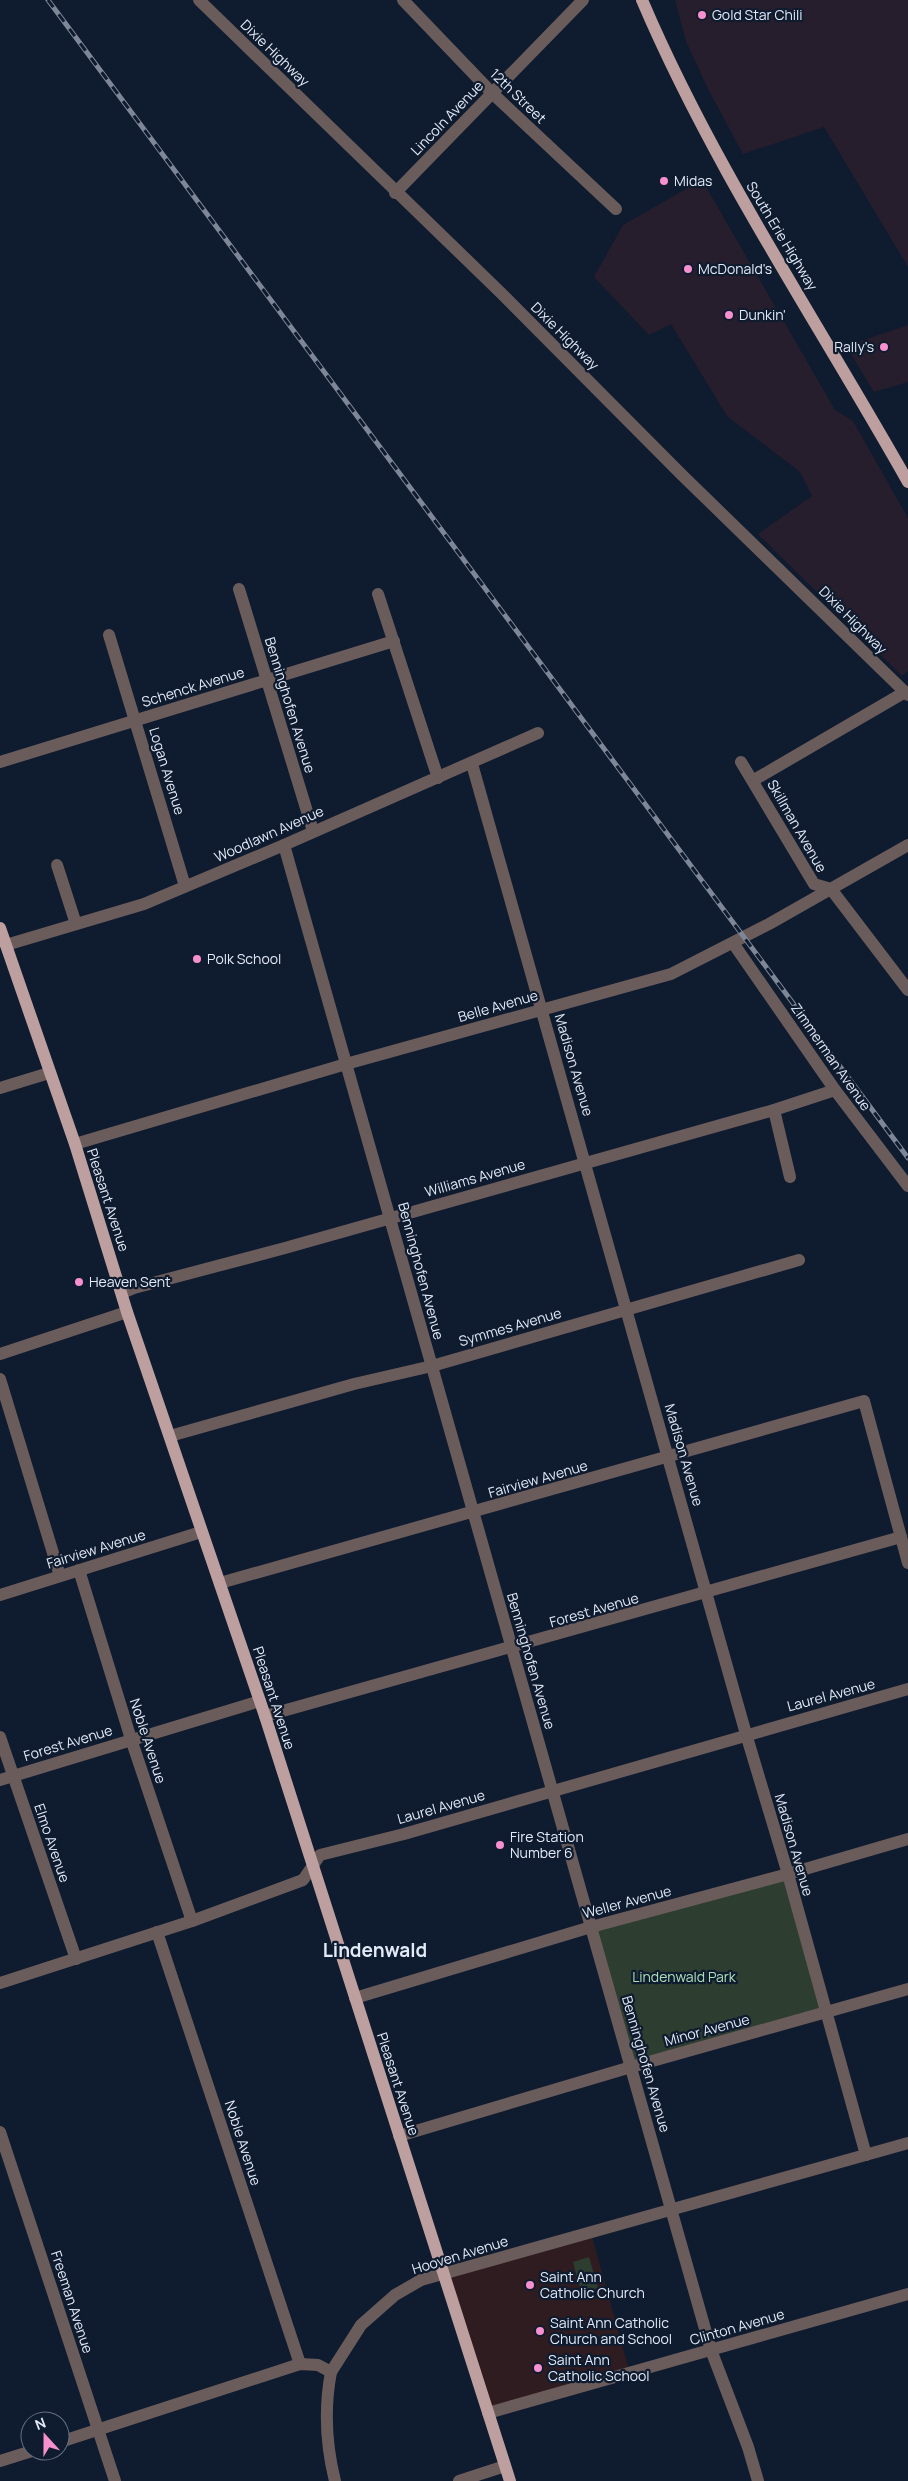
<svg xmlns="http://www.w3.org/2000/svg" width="908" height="2481" font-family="Manrope,sans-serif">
<rect width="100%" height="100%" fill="#0f1b2e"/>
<g fill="#271e2d">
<polygon points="675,0 908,0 908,267 824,127 743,154 707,87 686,41"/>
<polygon points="702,180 835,410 853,421 908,518 908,671 902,676 758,534 812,496 800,472 727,416 671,324 649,335 594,277 623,225"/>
<polygon points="908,325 908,382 874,392 846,346"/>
</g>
<polygon fill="#2f1c20" points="591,2233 630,2373 488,2413 444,2273"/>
<g fill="#2d3d30">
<polygon points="788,1874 826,2013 631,2067 591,1927"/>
<polygon points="589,2257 598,2288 581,2292 573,2262"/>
</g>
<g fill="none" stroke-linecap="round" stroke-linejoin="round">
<g stroke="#6b5c5c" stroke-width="12">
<polyline points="199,0 500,292 681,474 908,695"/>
<polyline points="403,0 492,93 616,209"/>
<polyline points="395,193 583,0"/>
<polyline points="239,589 313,831"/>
<polyline points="378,594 438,778"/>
<polyline points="109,635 185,886"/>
<polyline points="0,762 394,641"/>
<polyline points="741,762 814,884 831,889 908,990"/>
<polyline points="472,764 746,1734 788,1874 866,2155"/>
<polyline points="754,780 905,692"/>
<polyline points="284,845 711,2350 748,2447 758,2481"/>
<polyline points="57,865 76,924"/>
<polyline points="733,943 835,1090 908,1186"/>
<polyline points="6,945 144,904 284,845 538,733"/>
<polyline points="0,1088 49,1073"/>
<polyline points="774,1110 790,1177"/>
<polyline points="75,1144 346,1064 671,974 769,924 908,845"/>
<polyline points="122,1293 134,1288 285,1248 774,1110 835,1090"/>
<polyline points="0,1354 127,1312"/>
<polyline points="0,1379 60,1576"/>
<polyline points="170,1436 354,1384 432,1366 799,1260"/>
<polyline points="79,1570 131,1739 192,1921"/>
<polyline points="220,1583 864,1401 908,1563"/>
<polyline points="0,1595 201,1532"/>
<polyline points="265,1716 901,1537"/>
<polyline points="0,1737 76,1959"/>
<polyline points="0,1780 260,1701"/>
<polyline points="157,1932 300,2364"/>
<polyline points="0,1983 192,1921 303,1880 320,1855 404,1834 908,1689"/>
<polyline points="355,1998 591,1927 788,1874 908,1839"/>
<polyline points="0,2132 115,2481"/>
<polyline points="399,2136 631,2067 908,1989"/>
<path d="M331,2372c-7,37 -5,73 4,109"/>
<polyline points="488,2413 908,2294"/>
<polyline points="60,2442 300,2364 318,2365 331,2372 361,2325 395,2295 421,2280 908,2143"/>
<polyline points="0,2461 32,2451"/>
<polyline points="459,2481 505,2466"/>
</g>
<g stroke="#bc9f9e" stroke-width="12">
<path d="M642,0c72,169 176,322 266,482"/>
<polyline points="0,928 75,1144 127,1312 265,1716 510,2481"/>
</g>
<g stroke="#7d8797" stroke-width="5">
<polyline id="rail" points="48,0 908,1158"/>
</g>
<use href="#rail" stroke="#0f1b2e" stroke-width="3" stroke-dasharray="9" stroke-linecap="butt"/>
</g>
<g fill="#f790ce" stroke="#0f1b2e" stroke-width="2">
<circle cx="702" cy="15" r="5"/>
<circle cx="664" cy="181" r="5"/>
<circle cx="688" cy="269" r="5"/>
<circle cx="729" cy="315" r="5"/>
<circle cx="884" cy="347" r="5"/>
<circle cx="197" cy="959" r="5"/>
<circle cx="79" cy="1282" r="5"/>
<circle cx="500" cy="1845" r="5"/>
<circle cx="530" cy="2285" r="5"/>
<circle cx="540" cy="2331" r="5"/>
<circle cx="538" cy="2368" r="5"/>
</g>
<g text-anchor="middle" stroke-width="4.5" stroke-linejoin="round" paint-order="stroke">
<g font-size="14" fill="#e2eaf8" stroke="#0f1b2e" text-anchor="start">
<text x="712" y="20">Gold Star Chili</text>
<text x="674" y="186">Midas</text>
<text x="698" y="274">McDonald's</text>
<text x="739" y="320">Dunkin'</text>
<text x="874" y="352" text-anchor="end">Rally's</text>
<text x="207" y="964">Polk School</text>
<text x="89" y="1287">Heaven Sent</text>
<text x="510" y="1842">Fire Station<tspan x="510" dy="16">Number 6</tspan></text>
<text x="540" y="2282">Saint Ann<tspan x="540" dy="16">Catholic Church</tspan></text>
<text x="550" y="2328">Saint Ann Catholic<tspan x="550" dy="16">Church and School</tspan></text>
<text x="548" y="2365">Saint Ann<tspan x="548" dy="16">Catholic School</tspan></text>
</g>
<g font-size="14" fill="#e2eaf8" stroke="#0f1b2e">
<text transform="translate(275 53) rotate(44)" y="5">Dixie Highway</text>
<text transform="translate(518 96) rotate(44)" y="5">12th Street</text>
<text transform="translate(447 118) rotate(-46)" y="5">Lincoln Avenue</text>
<text transform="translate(782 236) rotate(59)" y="5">South Erie Highway</text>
<text transform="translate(565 336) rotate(45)" y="5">Dixie Highway</text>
<text transform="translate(853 620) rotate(45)" y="5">Dixie Highway</text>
<text transform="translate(193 687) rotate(-17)" y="5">Schenck Avenue</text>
<text transform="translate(290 705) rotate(73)" y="5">Benninghofen Avenue</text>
<text transform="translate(167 771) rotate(73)" y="5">Logan Avenue</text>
<text transform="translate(797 826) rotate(60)" y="5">Skillman Avenue</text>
<text transform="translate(269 834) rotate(-24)" y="5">Woodlawn Avenue</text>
<text transform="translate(498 1006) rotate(-16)" y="5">Belle Avenue</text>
<text transform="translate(831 1057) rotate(55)" y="5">Zimmerman Avenue</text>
<text transform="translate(574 1065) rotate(74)" y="5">Madison Avenue</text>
<text transform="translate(475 1178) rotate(-16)" y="5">Williams Avenue</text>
<text transform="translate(108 1200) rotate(72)" y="5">Pleasant Avenue</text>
<text transform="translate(421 1271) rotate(75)" y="5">Benninghofen Avenue</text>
<text transform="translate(510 1327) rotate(-16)" y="5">Symmes Avenue</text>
<text transform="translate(684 1455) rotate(74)" y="5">Madison Avenue</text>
<text transform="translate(538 1479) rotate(-16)" y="5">Fairview Avenue</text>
<text transform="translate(96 1549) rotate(-17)" y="5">Fairview Avenue</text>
<text transform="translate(594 1610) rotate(-16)" y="5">Forest Avenue</text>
<text transform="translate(531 1661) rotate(74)" y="5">Benninghofen Avenue</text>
<text transform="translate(831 1695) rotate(-15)" y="5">Laurel Avenue</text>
<text transform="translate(274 1698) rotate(72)" y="5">Pleasant Avenue</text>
<text transform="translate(148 1741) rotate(72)" y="5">Noble Avenue</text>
<text transform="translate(68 1743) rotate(-17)" y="5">Forest Avenue</text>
<text transform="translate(441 1807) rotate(-16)" y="5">Laurel Avenue</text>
<text transform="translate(52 1843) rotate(71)" y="5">Elmo Avenue</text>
<text transform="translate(794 1845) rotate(74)" y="5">Madison Avenue</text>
<text transform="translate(627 1902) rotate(-15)" y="5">Weller Avenue</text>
<text transform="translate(707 2030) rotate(-15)" y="5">Minor Avenue</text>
<text transform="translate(646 2064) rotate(74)" y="5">Benninghofen Avenue</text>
<text transform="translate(398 2084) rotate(72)" y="5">Pleasant Avenue</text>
<text transform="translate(243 2143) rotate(72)" y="5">Noble Avenue</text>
<text transform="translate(460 2255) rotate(-17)" y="5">Hooven Avenue</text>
<text transform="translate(72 2302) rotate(72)" y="5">Freeman Avenue</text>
<text transform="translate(737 2327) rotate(-16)" y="5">Clinton Avenue</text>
</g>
<g font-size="14" fill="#ade0b7" stroke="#0f1b2e">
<text x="684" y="1982">Lindenwald Park</text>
</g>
<g font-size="19" font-weight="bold" fill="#e2eaf8" stroke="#0f1b2e">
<text x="375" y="1957">Lindenwald</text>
</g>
</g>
<g transform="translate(45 2436) rotate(339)"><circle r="24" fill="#0f1b2e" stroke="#636e7f"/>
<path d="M0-4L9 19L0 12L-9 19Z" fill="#f790ce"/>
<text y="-8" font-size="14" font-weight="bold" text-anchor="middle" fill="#e2eaf8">N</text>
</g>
</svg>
